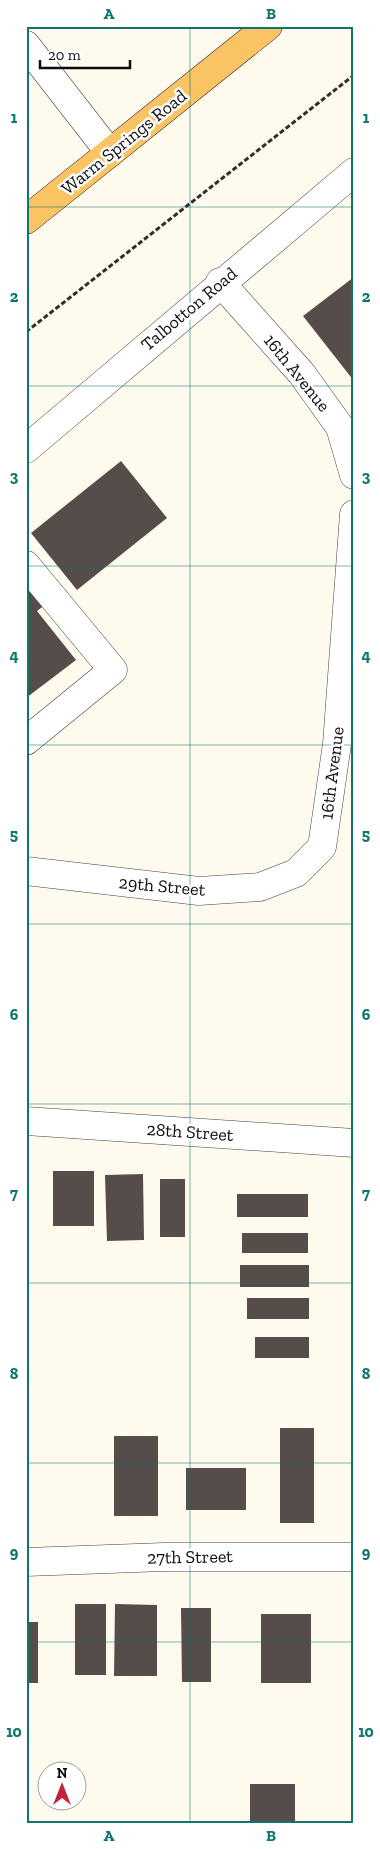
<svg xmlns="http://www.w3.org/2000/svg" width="380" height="1849" font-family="'Zilla Slab',serif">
<rect width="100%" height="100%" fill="#fffaee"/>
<g fill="#564d4a">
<polygon points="354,277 354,381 303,316"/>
<polygon points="121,461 167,518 77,590 31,533"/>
<polygon points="26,580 46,604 37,611 76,660 26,698"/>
<rect x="53" y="1171" width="41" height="55"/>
<polygon points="143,1174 144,1240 107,1241 105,1175"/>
<rect x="160" y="1179" width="25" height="58"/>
<rect x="237" y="1194" width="71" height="23"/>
<rect x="242" y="1233" width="66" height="20"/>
<rect x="240" y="1265" width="69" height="22"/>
<rect x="247" y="1298" width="62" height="21"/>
<rect x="255" y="1337" width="54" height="21"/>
<rect x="280" y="1428" width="34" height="95"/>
<rect x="114" y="1436" width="44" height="80"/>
<rect x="186" y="1468" width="60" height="42"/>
<rect x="75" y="1604" width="31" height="71"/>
<polygon points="115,1604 157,1605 157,1676 114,1676"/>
<polygon points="181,1608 211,1608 211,1682 182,1682"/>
<rect x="261" y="1614" width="50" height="69"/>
<rect x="26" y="1622" width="12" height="61"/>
<rect x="250" y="1784" width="45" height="39"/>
</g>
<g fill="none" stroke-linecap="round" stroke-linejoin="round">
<g stroke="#404040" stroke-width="29">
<g id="minor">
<polyline points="26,45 110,153"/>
<polyline points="220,282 302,374 340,427 354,475"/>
<polyline points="26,449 354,172"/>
<polyline points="26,565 113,670 26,741"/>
<polyline points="26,871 199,891 260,887 296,873 322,847 337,744 354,514"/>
<polyline points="26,1121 354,1143"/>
<polyline points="26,1562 164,1557 354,1557"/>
</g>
</g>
<g stroke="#1e1e1e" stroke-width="29">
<polyline id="major" points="26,220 268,26"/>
</g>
<polyline stroke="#2f2f2f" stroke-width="3" stroke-dasharray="5 2.5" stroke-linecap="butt" points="26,332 354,75"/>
<use href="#minor" stroke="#fff" stroke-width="28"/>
<use href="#major" stroke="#fac363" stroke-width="28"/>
</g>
<path fill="none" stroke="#0f766e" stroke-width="1" stroke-opacity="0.55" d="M190,26v1797M26,207h328M26,386h328M26,566h328M26,745h328M26,924h328M26,1104h328M26,1283h328M26,1463h328M26,1642h328"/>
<g text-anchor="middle" stroke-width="5" stroke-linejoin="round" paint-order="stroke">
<g font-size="18" fill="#0d0d0d" stroke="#fff">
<text transform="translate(124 142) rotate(-39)" y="6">Warm Springs Road</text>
<text transform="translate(189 309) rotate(-40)" y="6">Talbotton Road</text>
<text transform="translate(297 373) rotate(51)" y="6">16th Avenue</text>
<text transform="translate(332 773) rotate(-83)" y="6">16th Avenue</text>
<text transform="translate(162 886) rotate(5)" y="6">29th Street</text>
<text transform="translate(190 1132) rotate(4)" y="6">28th Street</text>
<text transform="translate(190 1557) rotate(-1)" y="6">27th Street</text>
</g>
</g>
<rect width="380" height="1849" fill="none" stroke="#ffffff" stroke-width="55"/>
<g transform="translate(62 1786)"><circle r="24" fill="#ffffff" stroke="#9e9e9e"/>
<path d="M0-4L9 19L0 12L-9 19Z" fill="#c0233d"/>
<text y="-8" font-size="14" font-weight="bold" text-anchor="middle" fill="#0d0d0d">N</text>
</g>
<path d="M40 60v8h90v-8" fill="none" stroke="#0d0d0d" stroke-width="2.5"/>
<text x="48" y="60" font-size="15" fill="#0d0d0d" stroke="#ffffff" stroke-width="4" paint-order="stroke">20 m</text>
<rect x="28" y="28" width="324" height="1794" fill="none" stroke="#0f766e" stroke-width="2"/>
<g font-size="16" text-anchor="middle" font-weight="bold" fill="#0f766e">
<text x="109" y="19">A</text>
<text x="271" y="19">B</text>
<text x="14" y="123">1</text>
<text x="366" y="123">1</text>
<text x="14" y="302">2</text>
<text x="366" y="302">2</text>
<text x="14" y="482">3</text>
<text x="366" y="482">3</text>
<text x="14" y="661">4</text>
<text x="366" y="661">4</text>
<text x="14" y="840">5</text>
<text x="366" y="840">5</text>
<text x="14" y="1020">6</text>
<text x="366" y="1020">6</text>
<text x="14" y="1199">7</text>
<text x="366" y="1199">7</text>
<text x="14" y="1379">8</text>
<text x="366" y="1379">8</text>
<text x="14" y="1558">9</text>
<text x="366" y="1558">9</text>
<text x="14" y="1737">10</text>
<text x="366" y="1737">10</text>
<text x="109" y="1841">A</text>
<text x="271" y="1841">B</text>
</g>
</svg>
